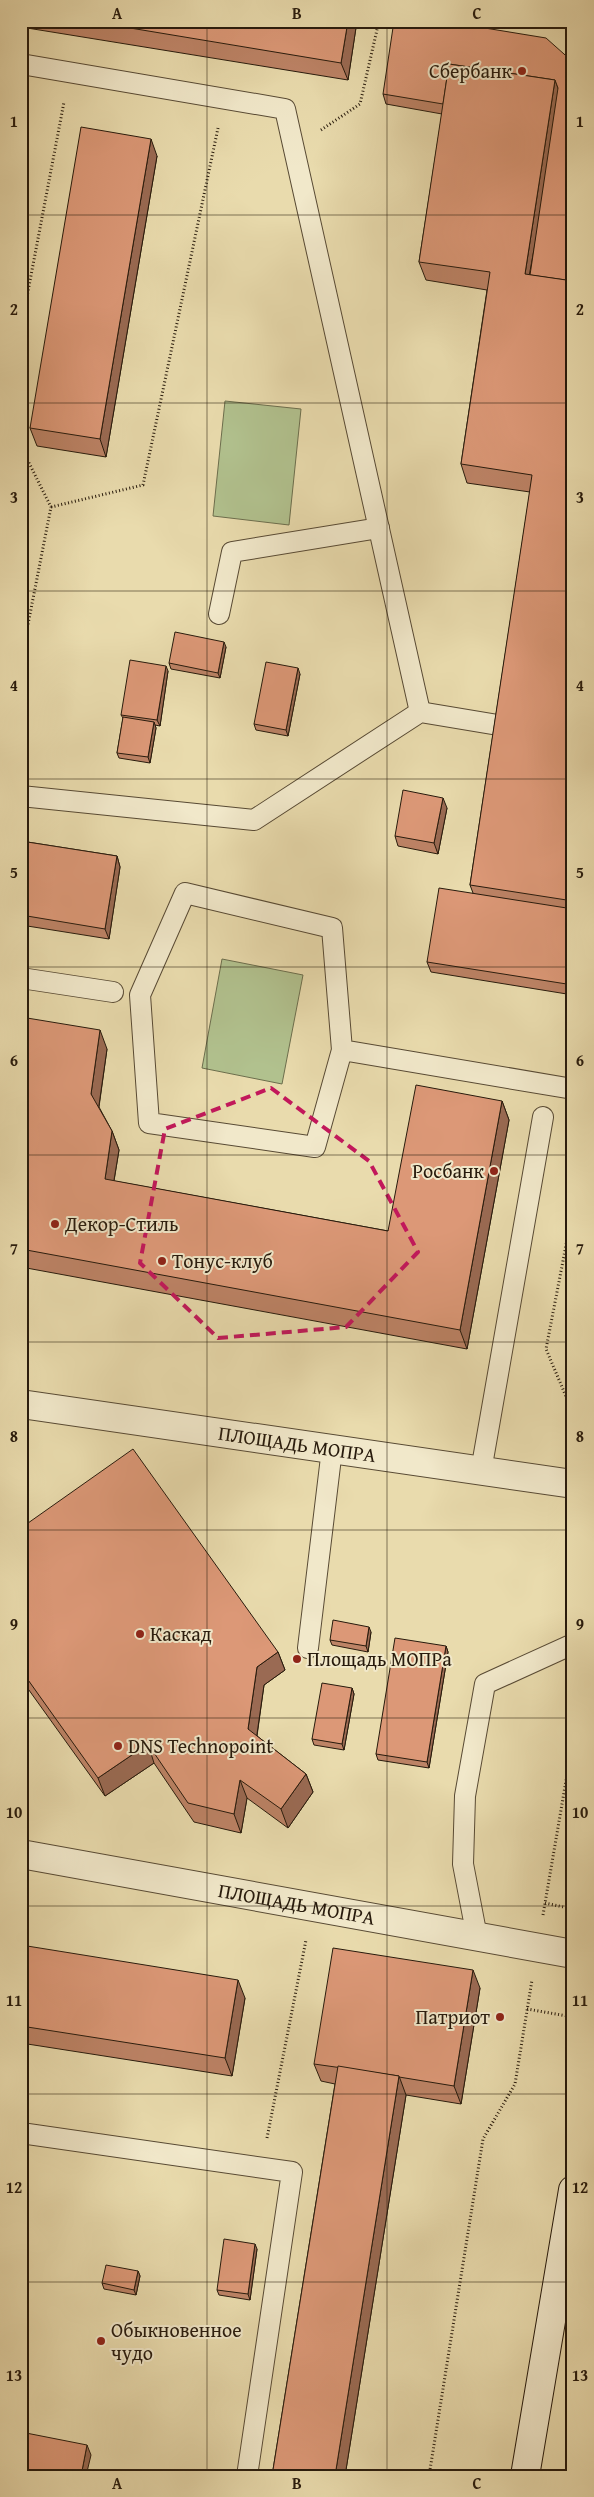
<svg xmlns="http://www.w3.org/2000/svg" width="594" height="2497" font-family="'Gentium Book Plus',serif">
<rect width="100%" height="100%" fill="#e9dbad"/>
<filter id="stains"><feTurbulence type="fractalNoise" baseFrequency=".004" numOctaves="4"/><feColorMatrix values="0 0 0 0 .2 0 0 0 0 .09 0 0 0 0 .02 0 0 0 .5 -.17"/></filter>
<radialGradient id="worn" r=".72"><stop offset=".6" stop-color="#630" stop-opacity="0"/><stop offset="1" stop-color="#630" stop-opacity=".3"/></radialGradient>
<g fill="#b1c18e" stroke="#6c6e4d">
<polygon points="225,401 301,409 289,525 213,516"/>
<polygon points="222,959 303,975 282,1084 202,1068"/>
</g>
<g fill="none" stroke-linecap="round" stroke-linejoin="round">
<g stroke="#584a34" stroke-width="22">
<g id="lane">
<polyline points="21,64 285,109 420,712"/>
<polyline points="219,614 232,552 379,528"/>
<polyline points="21,796 254,820 420,712 504,726"/>
<polyline points="21,978 113,992"/>
<polyline points="342,1050 315,1147 149,1123 140,995 185,893 332,928 342,1050 573,1089"/>
<polyline points="481,1471 543,1117"/>
<polyline points="308,1648 332,1449"/>
<polyline points="477,1937 463,1864 465,1796 485,1684 573,1644"/>
<polyline points="21,2133 292,2172 247,2476"/>
</g>
</g>
<g stroke="#584a34" stroke-width="30">
<g id="street">
<path id="s1" d="M21,1404l552,80"/>
<path id="s2" d="M21,1854l552,100"/>
</g>
</g>
<g stroke="#271a0c" stroke-width="30">
<polyline id="secondary" points="525,2476 573,2190"/>
</g>
<g stroke="#271a0c" stroke-width="3" stroke-dasharray="1 2.5" stroke-linecap="butt">
<polyline points="531,21 573,29"/>
<polyline points="321,130 360,104 379,21"/>
<polyline points="21,328 64,102"/>
<polyline points="21,447 51,507 21,660"/>
<polyline points="51,507 143,485 218,128"/>
<polyline points="573,1209 546,1349 573,1413"/>
<polyline points="545,1903 573,1909"/>
<polyline points="543,1915 573,1740"/>
<polyline points="527,2009 573,2017"/>
<polyline points="267,2138 306,1940"/>
<polyline points="429,2476 483,2139 515,2084 532,1980"/>
</g>
<use href="#lane" stroke="#f1e8ca" stroke-width="20"/>
<use href="#street" stroke="#f1e8ca" stroke-width="28"/>
<use href="#secondary" stroke="#f1e8ca" stroke-width="28"/>
</g>
<g fill="#bd8366" stroke="#271a0c">
<polygon points="21,21 357,21 348,80 21,27"/>
<polygon points="573,62 573,995 431,972 427,962 473,893 470,885 530,492 467,483 461,464 487,290 426,280 419,262 442,114 386,104 383,94"/>
<polygon points="157,156 106,457 37,446 30,428"/>
<polygon points="226,647 220,678 171,669 169,663"/>
<polygon points="168,671 160,726 155,725 156,728 150,763 119,758 117,753 123,718 121,715"/>
<polygon points="300,674 288,736 256,730 254,724"/>
<polygon points="447,808 438,854 398,846 395,836"/>
<polygon points="21,841 117,856 120,867 109,939 21,925"/>
<polygon points="21,1017 107,1049 99,1107 112,1131 119,1150 114,1181 388,1231 502,1101 509,1120 467,1349 21,1267"/>
<polygon points="21,1528 278,1652 285,1670 264,1685 257,1736 306,1774 313,1792 288,1828 247,1798 241,1833 194,1822 154,1763 105,1796 21,1679"/>
<polygon points="371,1632 368,1652 332,1645 330,1640"/>
<polygon points="446,1646 448,1652 429,1768 378,1760 376,1754"/>
<polygon points="352,1688 354,1694 344,1750 314,1745 312,1739"/>
<polygon points="21,1945 245,1998 232,2076 21,2043"/>
<polygon points="480,1988 461,2104 406,2095 345,2476 272,2476 335,2084 321,2081 314,2064"/>
<polygon points="257,2249 250,2300 219,2295 217,2290"/>
<polygon points="138,2271 140,2276 136,2295 104,2289 102,2283"/>
</g>
<g fill="#9a6a53" stroke="#271a0c">
<polygon points="348,21 357,21 348,80 341,63"/>
<polygon points="555,80 562,99 528,282 525,274"/>
<polygon points="151,139 157,156 106,457 100,439"/>
<polygon points="573,443 573,489 567,480"/>
<polygon points="224,642 226,647 220,678 218,673"/>
<polygon points="166,666 168,671 160,726 157,720"/>
<polygon points="298,668 300,674 288,736 286,730"/>
<polygon points="154,722 156,728 150,763 148,757"/>
<polygon points="443,798 447,808 438,854 434,843"/>
<polygon points="117,856 120,867 109,939 105,929"/>
<polygon points="100,1030 107,1049 98,1112 91,1094"/>
<polygon points="502,1101 509,1120 467,1349 460,1330"/>
<polygon points="112,1131 119,1150 111,1198 105,1179"/>
<polygon points="369,1627 371,1632 368,1652 366,1646"/>
<polygon points="446,1646 448,1652 429,1768 427,1762"/>
<polygon points="278,1652 285,1670 264,1685 255,1748 248,1729 257,1667"/>
<polygon points="352,1688 354,1694 344,1750 342,1744"/>
<polygon points="148,1744 154,1763 105,1796 98,1778"/>
<polygon points="306,1774 313,1792 288,1828 281,1809"/>
<polygon points="240,1780 247,1798 241,1833 234,1814"/>
<polygon points="473,1970 480,1988 461,2104 454,2086"/>
<polygon points="238,1980 245,1998 232,2076 225,2058"/>
<polygon points="399,2076 406,2095 345,2476 335,2476"/>
<polygon points="255,2244 257,2249 250,2300 248,2294"/>
<polygon points="138,2271 140,2276 136,2295 134,2290"/>
<polygon points="87,2445 91,2455 86,2476 81,2476"/>
</g>
<g fill="#dc9877" stroke="#271a0c">
<polygon points="88,21 348,21 341,63"/>
<polygon points="394,21 442,21 546,38 573,62 573,281 530,275 558,88 555,80 449,64 443,104 383,94"/>
<polygon points="449,64 555,80 525,274 573,281 573,443 567,480 573,481 573,901 470,885 532,475 461,464 490,272 419,262"/>
<polygon points="81,127 151,139 100,439 30,428"/>
<polygon points="175,632 224,642 218,673 169,663"/>
<polygon points="130,660 166,666 157,720 121,715"/>
<polygon points="266,662 298,668 286,730 254,724"/>
<polygon points="123,717 154,722 148,757 117,753"/>
<polygon points="403,790 443,798 434,843 395,836"/>
<polygon points="21,841 117,856 105,929 21,915"/>
<polygon points="439,888 573,909 573,985 427,962"/>
<polygon points="21,1017 100,1030 91,1094 112,1131 105,1179 388,1231 416,1085 502,1101 460,1330 21,1249"/>
<polygon points="133,1449 278,1652 257,1667 248,1729 306,1774 281,1809 240,1780 234,1814 188,1803 148,1744 98,1778 21,1670 21,1528"/>
<polygon points="333,1620 369,1627 366,1646 330,1640"/>
<polygon points="395,1638 446,1646 427,1762 376,1754"/>
<polygon points="322,1683 352,1688 342,1744 312,1739"/>
<polygon points="21,1945 238,1980 225,2058 21,2026"/>
<polygon points="333,1948 473,1970 454,2086 399,2077 399,2076 314,2064"/>
<polygon points="338,2066 399,2076 335,2476 272,2476"/>
<polygon points="224,2239 255,2244 248,2294 217,2290"/>
<polygon points="106,2265 138,2271 134,2290 102,2283"/>
<polygon points="21,2432 87,2445 81,2476 21,2476"/>
</g>
<path fill="none" stroke="#c2185b" stroke-width="4" stroke-dasharray="10 6" stroke-linejoin="round" d="M271,1088l98,73 49,91 -72,75 -128,11 -78,-75 25,-134z"/>
<path fill="none" stroke="#271a0c" stroke-width="1" stroke-opacity="0.55" d="M207,21v2455M387,21v2455M21,215h552M21,403h552M21,591h552M21,779h552M21,967h552M21,1155h552M21,1342h552M21,1530h552M21,1718h552M21,1906h552M21,2094h552M21,2282h552"/>
<g fill="#8f2418" stroke="#f1e8ca" stroke-width="2">
<circle cx="522" cy="71" r="5"/>
<circle cx="494" cy="1171" r="5"/>
<circle cx="55" cy="1224" r="5"/>
<circle cx="162" cy="1261" r="5"/>
<circle cx="140" cy="1634" r="5"/>
<circle cx="297" cy="1659" r="5"/>
<circle cx="118" cy="1746" r="5"/>
<circle cx="500" cy="2017" r="5"/>
<circle cx="101" cy="2341" r="5"/>
</g>
<g text-anchor="middle" stroke-width="4" stroke-linejoin="round" paint-order="stroke">
<g font-size="20" fill="#271a0c" stroke="#f1e8ca" text-anchor="start">
<text x="512" y="78" text-anchor="end">Сбербанк</text>
<text x="484" y="1178" text-anchor="end">Росбанк</text>
<text x="65" y="1231">Декор-Стиль</text>
<text x="172" y="1268">Тонус-клуб</text>
<text x="150" y="1641">Каскад</text>
<text x="307" y="1666">Площадь МОПРа</text>
<text x="128" y="1753">DNS Technopoint</text>
<text x="490" y="2024" text-anchor="end">Патриот</text>
<text x="111" y="2337">Обыкновенное<tspan x="111" dy="23">чудо</tspan></text>
</g>
<g font-size="20" fill="#271a0c" stroke="#f1e8ca">
<text dy="7" stroke="none"><textPath href="#s1" startOffset="279">ПЛОЩАДЬ МОПРА</textPath></text>
<text dy="7" stroke="none"><textPath href="#s2" startOffset="280">ПЛОЩАДЬ МОПРА</textPath></text>
</g>
</g>
<rect width="594" height="2497" fill="none" stroke="#e9dbad" stroke-width="55"/>
<rect x="28" y="28" width="538" height="2442" fill="none" stroke="#271a0c" stroke-width="2"/>
<g font-size="16" text-anchor="middle" font-weight="bold" fill="#271a0c">
<text x="117" y="19">A</text>
<text x="297" y="19">B</text>
<text x="477" y="19">C</text>
<text x="14" y="127">1</text>
<text x="580" y="127">1</text>
<text x="14" y="315">2</text>
<text x="580" y="315">2</text>
<text x="14" y="503">3</text>
<text x="580" y="503">3</text>
<text x="14" y="691">4</text>
<text x="580" y="691">4</text>
<text x="14" y="878">5</text>
<text x="580" y="878">5</text>
<text x="14" y="1066">6</text>
<text x="580" y="1066">6</text>
<text x="14" y="1254">7</text>
<text x="580" y="1254">7</text>
<text x="14" y="1442">8</text>
<text x="580" y="1442">8</text>
<text x="14" y="1630">9</text>
<text x="580" y="1630">9</text>
<text x="14" y="1818">10</text>
<text x="580" y="1818">10</text>
<text x="14" y="2006">11</text>
<text x="580" y="2006">11</text>
<text x="14" y="2193">12</text>
<text x="580" y="2193">12</text>
<text x="14" y="2381">13</text>
<text x="580" y="2381">13</text>
<text x="117" y="2489">A</text>
<text x="297" y="2489">B</text>
<text x="477" y="2489">C</text>
</g>
<rect width="100%" height="100%" filter="url(#stains)"/>
<rect width="100%" height="100%" fill="url(#worn)"/>
</svg>
